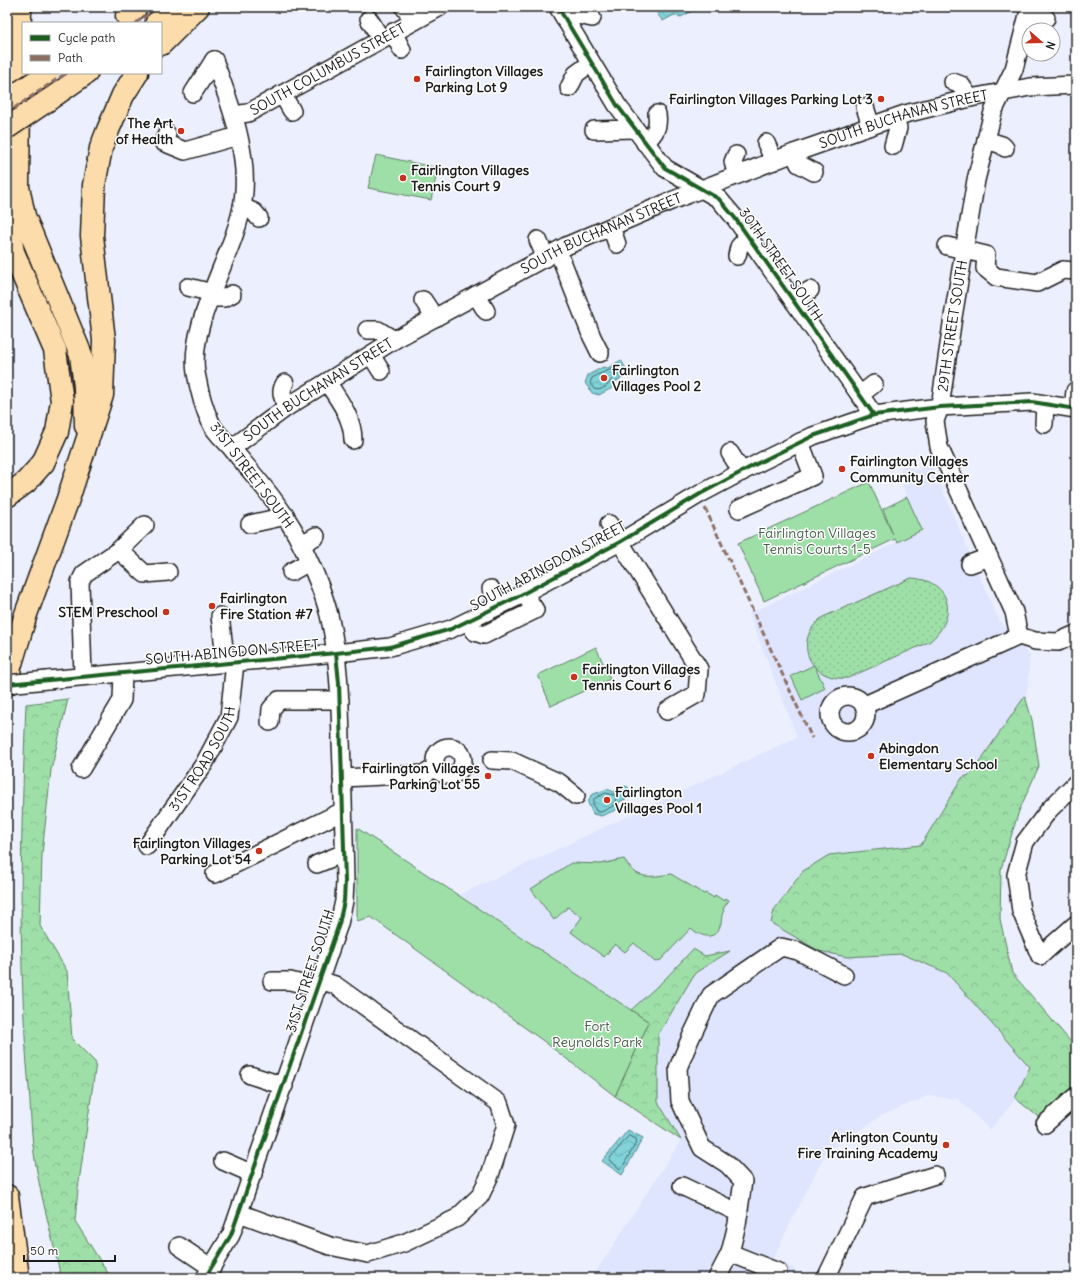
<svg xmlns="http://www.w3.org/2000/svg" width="1083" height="1285" font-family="Delius,sans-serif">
<defs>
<pattern id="grass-dots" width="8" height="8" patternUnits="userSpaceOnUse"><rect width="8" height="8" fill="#9edfa8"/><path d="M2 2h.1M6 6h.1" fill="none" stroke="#88bf90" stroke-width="1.8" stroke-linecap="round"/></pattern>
<pattern id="forest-crowns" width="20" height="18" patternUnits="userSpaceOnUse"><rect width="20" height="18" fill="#9edfa8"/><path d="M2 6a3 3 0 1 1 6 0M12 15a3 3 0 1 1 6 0" fill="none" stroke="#88bf90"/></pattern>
<pattern id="water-waves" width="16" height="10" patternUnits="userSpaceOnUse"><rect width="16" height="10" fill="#81d2d9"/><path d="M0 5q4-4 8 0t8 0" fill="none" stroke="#6fb4ba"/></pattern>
</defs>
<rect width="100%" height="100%" fill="#ecf0fe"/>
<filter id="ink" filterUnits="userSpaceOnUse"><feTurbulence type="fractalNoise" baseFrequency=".025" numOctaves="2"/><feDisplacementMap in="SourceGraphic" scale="8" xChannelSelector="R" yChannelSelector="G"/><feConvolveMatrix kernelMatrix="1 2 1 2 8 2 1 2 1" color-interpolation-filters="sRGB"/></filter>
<g filter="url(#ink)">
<polygon fill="#dfe5fe" points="931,463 994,610 1001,622 1030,656 1028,687 1025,696 971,774 962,778 921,845 829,855 847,957 902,954 947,973 1030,1067 1014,1101 990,1130 958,1099 928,1096 883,1115 826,1152 773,1258 796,1270 792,1278 592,1278 681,1140 658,1103 658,1035 695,973 728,951 705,956 692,949 665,979 631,1010 459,895 797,737 749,614 922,530 902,485 907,485 909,483 897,479 903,465 917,470"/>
<path fill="url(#grass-dots)" stroke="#5d7e62" d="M911,578c41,2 48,40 18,64l-81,36c-39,4 -57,-38 -25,-61z"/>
<g fill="url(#forest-crowns)" stroke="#5d7e62">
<polygon points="1025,696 1032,720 1039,766 1019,811 1001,869 1000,919 1012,973 1076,1048 1076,1088 1042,1120 1015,1098 1030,1067 947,973 902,954 847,957 819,951 771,923 774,910 803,871 829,855 921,845 962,778 971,774"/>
<path d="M68,699l-17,71 -9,84 -2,72 27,45 5,68 24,24 -18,126 -3,32 36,57h-50c-8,-39 -20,-79 -26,-118 -4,-24 -4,-48 -6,-72 -12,-128 -8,-256 -3,-384z"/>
<polygon points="693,949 705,956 730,951 695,973 658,1035 658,1102 681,1140 615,1096 649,1022 631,1010 665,979"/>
</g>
<g fill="#9edfa8" stroke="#5d7e62">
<polygon points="376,155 438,168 431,200 368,188"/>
<polygon points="869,482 893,535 883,509 907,497 922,530 897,542 895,539 764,601 738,543"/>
<polygon points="596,647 610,679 551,706 538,675"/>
<polygon points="814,665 825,688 802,700 791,676"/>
<polygon points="357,828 649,1022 615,1096 542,1040 371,917 357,921"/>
<path d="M624,859c13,22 25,18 47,15l33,20 2,-1 8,5 1,-3 9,6 1,-3 4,2 -6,9 1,2c-4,5 -1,9 -4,15 -5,16 -21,10 -29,2l-30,32 -6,2 -21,-19 -9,9 -10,-8 -11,13 -33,-25 11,-15 -14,-10 -14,13 -23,-31 40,-26 30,1z"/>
</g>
<g fill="url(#water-waves)" stroke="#59898d">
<polygon points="665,7 697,7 696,9 681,17 674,15 663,21 657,14 658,11"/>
<polygon points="621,360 629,374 615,382 614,387 599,395 592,393 585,383 588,375 603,367 608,368"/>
<polygon points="625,786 628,787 631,795 630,797 619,802 616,810 601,816 593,814 588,803 591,795 607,789 614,792"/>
<polygon points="628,1130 643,1138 622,1175 602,1161"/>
</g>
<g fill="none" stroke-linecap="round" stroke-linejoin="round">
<g stroke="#446568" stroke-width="1">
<path d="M619,366l4,5 -1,2c-2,2 -7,3 -9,5 -5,6 -10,14 -19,11l-4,-6 2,-5c9,-6 17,-7 27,-12z"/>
<polygon points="606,793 617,796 613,806 601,812 596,811 593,803 594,799"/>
<polygon points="629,1136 636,1139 637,1141 622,1168 620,1169 609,1160"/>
</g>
<g stroke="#1c1c1c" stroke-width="20">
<g id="minor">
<polyline points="404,7 414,21"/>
<polyline points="558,7 617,105 665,168 719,199 735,218 874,415"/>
<polyline points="1028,18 1046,18"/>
<polyline points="369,19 381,39"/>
<polyline points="566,21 578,15 592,18"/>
<polyline points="393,32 402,50"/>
<polyline points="953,82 961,85 970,98"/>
<polyline points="569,88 576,74 591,63"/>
<polyline points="193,93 214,60"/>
<polyline points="282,94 292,111"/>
<polyline points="865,107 871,126"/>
<path id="s1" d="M234,115l14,-2 192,-106"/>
<polyline points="594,130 635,129"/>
<polyline points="167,134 163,142 185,151 238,136"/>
<polyline points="986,140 1002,145 1005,148"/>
<path d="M645,143c10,-10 14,-15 12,-29"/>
<polyline points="766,143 774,161"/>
<polyline points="893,146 898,128 895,118"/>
<polyline points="794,153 799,164 814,172"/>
<polyline points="736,155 733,162 737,175"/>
<polyline points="242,207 254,212 259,218"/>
<polyline points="611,227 617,244"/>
<polyline points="538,240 546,258"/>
<polyline points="947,246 986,255 985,268 996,277 1037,283 1063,270 1075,271"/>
<polyline points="558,251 592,337 600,353"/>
<polyline points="737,256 739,247 748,237"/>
<polyline points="188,287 213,293"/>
<polyline points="476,295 486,311"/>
<polyline points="210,298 224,298 232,294"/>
<polyline points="423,300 435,318"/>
<polyline points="794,302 810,290"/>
<polyline points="367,330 378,330 394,340"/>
<polyline points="371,355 381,371"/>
<path d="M327,382c12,18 26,36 26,58"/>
<path d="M285,383c-6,9 -2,15 2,24"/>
<polyline points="860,395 874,384"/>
<polyline points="1073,408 1075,391"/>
<polyline points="1044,424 1045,404"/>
<path id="s2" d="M232,448l55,-41 107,-67 172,-94 105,-45 123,-48 111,-39 65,-16 60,-11 46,-2"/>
<polyline points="730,453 742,472"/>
<polyline points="739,509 813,476 800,442"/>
<polyline points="250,524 286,516"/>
<polyline points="609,524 699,669 697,694 667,711"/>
<polyline points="302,544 316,536"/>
<polyline points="119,550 145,574 168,572"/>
<polyline points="970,564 989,557"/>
<polyline points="291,572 309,562"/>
<polyline points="491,589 499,606"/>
<polyline points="220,616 226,664"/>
<polyline points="468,621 475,632 484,635 535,610 524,593"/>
<path id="s3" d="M1019,636l-5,-24 -75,-165 -4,-26 5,-14 13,-90 23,-137 17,-68 21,-43 16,-62"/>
<polyline points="1019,636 1035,641 1058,642 1076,634"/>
<polyline points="83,676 80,582 84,574 119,550 145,525"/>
<polyline points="47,680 336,653 390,647 451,629 515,598 620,542 700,494 762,461 813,436 874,415 940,407 1032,402 1076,409"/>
<circle cx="848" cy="714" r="18"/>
<polyline points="865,705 1019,636"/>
<polyline points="270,722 271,709 279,700 340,700"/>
<circle cx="449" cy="761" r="14"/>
<polyline points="492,760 512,761 560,783 576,796"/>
<polyline points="81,769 122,700 123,673"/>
<polyline points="342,778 425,774 436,767"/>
<polyline points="1076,783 1049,810 1025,842 1016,875 1021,911 1040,956 1076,924"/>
<path id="s4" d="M147,846l57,-82 25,-47 6,-54"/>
<polyline points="317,864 344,853"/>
<polyline points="215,874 343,811"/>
<polyline points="272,981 290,981 318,988"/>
<polyline points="250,1075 284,1086"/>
<polyline points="1045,1124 1076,1096"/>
<polyline points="223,1161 253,1174"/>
<polyline points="682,1186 739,1213"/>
<polyline points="239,1213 330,1246 368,1254 404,1243 457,1218 480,1196 490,1175 506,1125 499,1103 335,985 320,980"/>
<polyline points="179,1246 212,1268"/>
<polyline points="730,1253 778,1272"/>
<path d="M205,1278l26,-43 108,-311 5,-23 1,-20c-1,-46 -2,-93 -4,-140 -1,-42 -2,-85 -12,-126 -6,-24 -16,-47 -27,-69 -17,-36 -44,-66 -69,-96 -7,-9 -18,-17 -22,-27 -8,-16 -12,-33 -15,-50 -8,-51 40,-121 47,-172 7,-47 -13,-98 -29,-141"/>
<polyline points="717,1278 730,1253 737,1224 743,1181 727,1164 702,1148 680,1101 678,1068 691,1037 711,995 781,947 798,951 844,975"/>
<polyline points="826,1278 865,1197 935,1175"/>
</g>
</g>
<g stroke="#1c1c1c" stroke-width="24">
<g id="major">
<polyline points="156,23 180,7"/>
<polyline points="50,99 87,73"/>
</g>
</g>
<g stroke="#1c1c1c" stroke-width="25">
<g id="highway">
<polyline points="20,7 18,187 24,216 81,355 85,387 86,426"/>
<polyline points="127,16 136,7"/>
<polyline points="161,44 198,7"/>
<polyline points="7,219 13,252 55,350 62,401 57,432 43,463 26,482 7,496"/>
<polyline points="7,684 10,667 26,614 68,499 102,395 104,340 92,236 94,185 101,148 108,130 123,95 137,73"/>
<polyline points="7,1196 18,1278"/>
</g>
</g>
<use href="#minor" stroke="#fff" stroke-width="17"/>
<use href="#major" stroke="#fddcac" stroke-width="21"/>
<use href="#highway" stroke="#fddcac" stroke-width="22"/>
<g stroke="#1c1c1c" stroke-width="20" stroke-linecap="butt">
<polyline id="minor-bridge" points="7,684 47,680"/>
</g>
<g stroke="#1c1c1c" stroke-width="24" stroke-linecap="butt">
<g id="major-bridge">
<polyline points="7,100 48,73"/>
<polyline points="7,128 50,99"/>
</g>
</g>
<use href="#minor-bridge" stroke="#fff" stroke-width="17"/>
<use href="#major-bridge" stroke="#fddcac" stroke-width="21"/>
<g stroke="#8d6e63" stroke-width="3" stroke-dasharray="6 3" stroke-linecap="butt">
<polyline points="136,23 158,7"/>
<polyline points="7,113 66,73"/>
<polyline points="705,508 812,738"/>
</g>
<g stroke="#fff" stroke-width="6">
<g id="cycleway">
<polyline points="558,7 617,105 665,168 719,199 735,218 874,415"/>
<polyline points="7,684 336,653 390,647 451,629 515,598 620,542 700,494 762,461 813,436 874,415 940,407 1032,402 1076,409"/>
<polyline points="205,1278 231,1235 339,924 344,901 345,881 339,683 336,653"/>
</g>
</g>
<use href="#cycleway" stroke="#1b5e20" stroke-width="4"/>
</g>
</g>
<g fill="#c8321e" stroke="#fff" stroke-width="1.5">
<circle cx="417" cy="79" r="4"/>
<circle cx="881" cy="99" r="4"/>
<circle cx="181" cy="131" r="4"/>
<circle cx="403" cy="178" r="4"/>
<circle cx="604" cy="378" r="4"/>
<circle cx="842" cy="469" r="4"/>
<circle cx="212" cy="606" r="4"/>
<circle cx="166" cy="612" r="4"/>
<circle cx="574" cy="677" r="4"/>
<circle cx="871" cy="756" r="4"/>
<circle cx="488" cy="776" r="4"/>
<circle cx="607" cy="800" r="4"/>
<circle cx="259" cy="851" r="4"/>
<circle cx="946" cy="1145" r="4"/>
</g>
<g text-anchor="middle" stroke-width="3" stroke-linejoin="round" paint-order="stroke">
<g font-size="14" fill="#1c1c1c" stroke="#fff">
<text dy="5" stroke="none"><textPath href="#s1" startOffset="105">SOUTH COLUMBUS STREET</textPath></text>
<text dy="5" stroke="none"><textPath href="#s2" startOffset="752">SOUTH BUCHANAN STREET</textPath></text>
<text dy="5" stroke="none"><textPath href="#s2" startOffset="428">SOUTH BUCHANAN STREET</textPath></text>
<text transform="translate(781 264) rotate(55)" y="5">30TH STREET SOUTH</text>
<text dy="5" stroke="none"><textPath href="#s3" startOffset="329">29TH STREET SOUTH</textPath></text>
<text dy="5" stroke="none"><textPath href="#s2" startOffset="104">SOUTH BUCHANAN STREET</textPath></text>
<text transform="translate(252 475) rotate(53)" y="5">31ST STREET SOUTH</text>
<text transform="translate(548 566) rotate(-28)" y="5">SOUTH ABINGDON STREET</text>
<text transform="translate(232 652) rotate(-5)" y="5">SOUTH ABINGDON STREET</text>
<text dy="5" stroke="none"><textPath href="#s4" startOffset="104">31ST ROAD SOUTH</textPath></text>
<text transform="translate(310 971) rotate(-72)" y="5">31ST STREET SOUTH</text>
</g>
<g font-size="14" font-weight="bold" fill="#1c1c1c" stroke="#fff" text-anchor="start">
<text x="425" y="76">Fairlington Villages<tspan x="425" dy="16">Parking Lot 9</tspan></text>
<text x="873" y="104" text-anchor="end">Fairlington Villages Parking Lot 3</text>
<text x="173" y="128" text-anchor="end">The Art<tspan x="173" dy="16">of Health</tspan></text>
<text x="411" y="175">Fairlington Villages<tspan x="411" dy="16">Tennis Court 9</tspan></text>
<text x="612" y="375">Fairlington<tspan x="612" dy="16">Villages Pool 2</tspan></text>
<text x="850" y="466">Fairlington Villages<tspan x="850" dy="16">Community Center</tspan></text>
<text x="220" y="603">Fairlington<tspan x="220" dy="16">Fire Station #7</tspan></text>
<text x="158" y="617" text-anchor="end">STEM Preschool</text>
<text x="582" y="674">Fairlington Villages<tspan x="582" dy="16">Tennis Court 6</tspan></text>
<text x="879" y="753">Abingdon<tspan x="879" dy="16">Elementary School</tspan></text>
<text x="480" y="773" text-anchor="end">Fairlington Villages<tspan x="480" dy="16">Parking Lot 55</tspan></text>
<text x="615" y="797">Fairlington<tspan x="615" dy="16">Villages Pool 1</tspan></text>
<text x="251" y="848" text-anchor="end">Fairlington Villages<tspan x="251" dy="16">Parking Lot 54</tspan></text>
<text x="938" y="1142" text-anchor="end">Arlington County<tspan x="938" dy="16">Fire Training Academy</tspan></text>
</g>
<g font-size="14" fill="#4a604d" stroke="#fff">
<text x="817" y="538">Fairlington Villages<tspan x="817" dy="16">Tennis Courts 1-5</tspan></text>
<text x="597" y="1031">Fort<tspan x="597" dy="16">Reynolds Park</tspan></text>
</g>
</g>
<rect width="1083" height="1285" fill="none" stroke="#fff" stroke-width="24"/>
<rect x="12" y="12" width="1059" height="1261" fill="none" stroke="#1c1c1c" stroke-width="1.5" filter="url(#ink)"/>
<rect x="22" y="22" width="140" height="52" fill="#ffffff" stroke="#a4a4a4"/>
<rect x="30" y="35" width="20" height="6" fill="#1b5e20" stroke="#a4a4a4"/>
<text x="58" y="42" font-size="12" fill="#1c1c1c">Cycle path</text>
<rect x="30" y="55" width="20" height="6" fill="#8d6e63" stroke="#a4a4a4"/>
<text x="58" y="62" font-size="12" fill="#1c1c1c">Path</text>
<g transform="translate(1041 42) rotate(110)"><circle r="19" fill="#ffffff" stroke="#a4a4a4"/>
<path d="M0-3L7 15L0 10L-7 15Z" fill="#c8321e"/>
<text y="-6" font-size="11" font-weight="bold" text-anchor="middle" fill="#1c1c1c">N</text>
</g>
<path d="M24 1255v6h91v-6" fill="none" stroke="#1c1c1c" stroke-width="2"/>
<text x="30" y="1255" font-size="12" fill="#1c1c1c" stroke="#ffffff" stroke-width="3" paint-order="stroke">50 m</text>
</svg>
